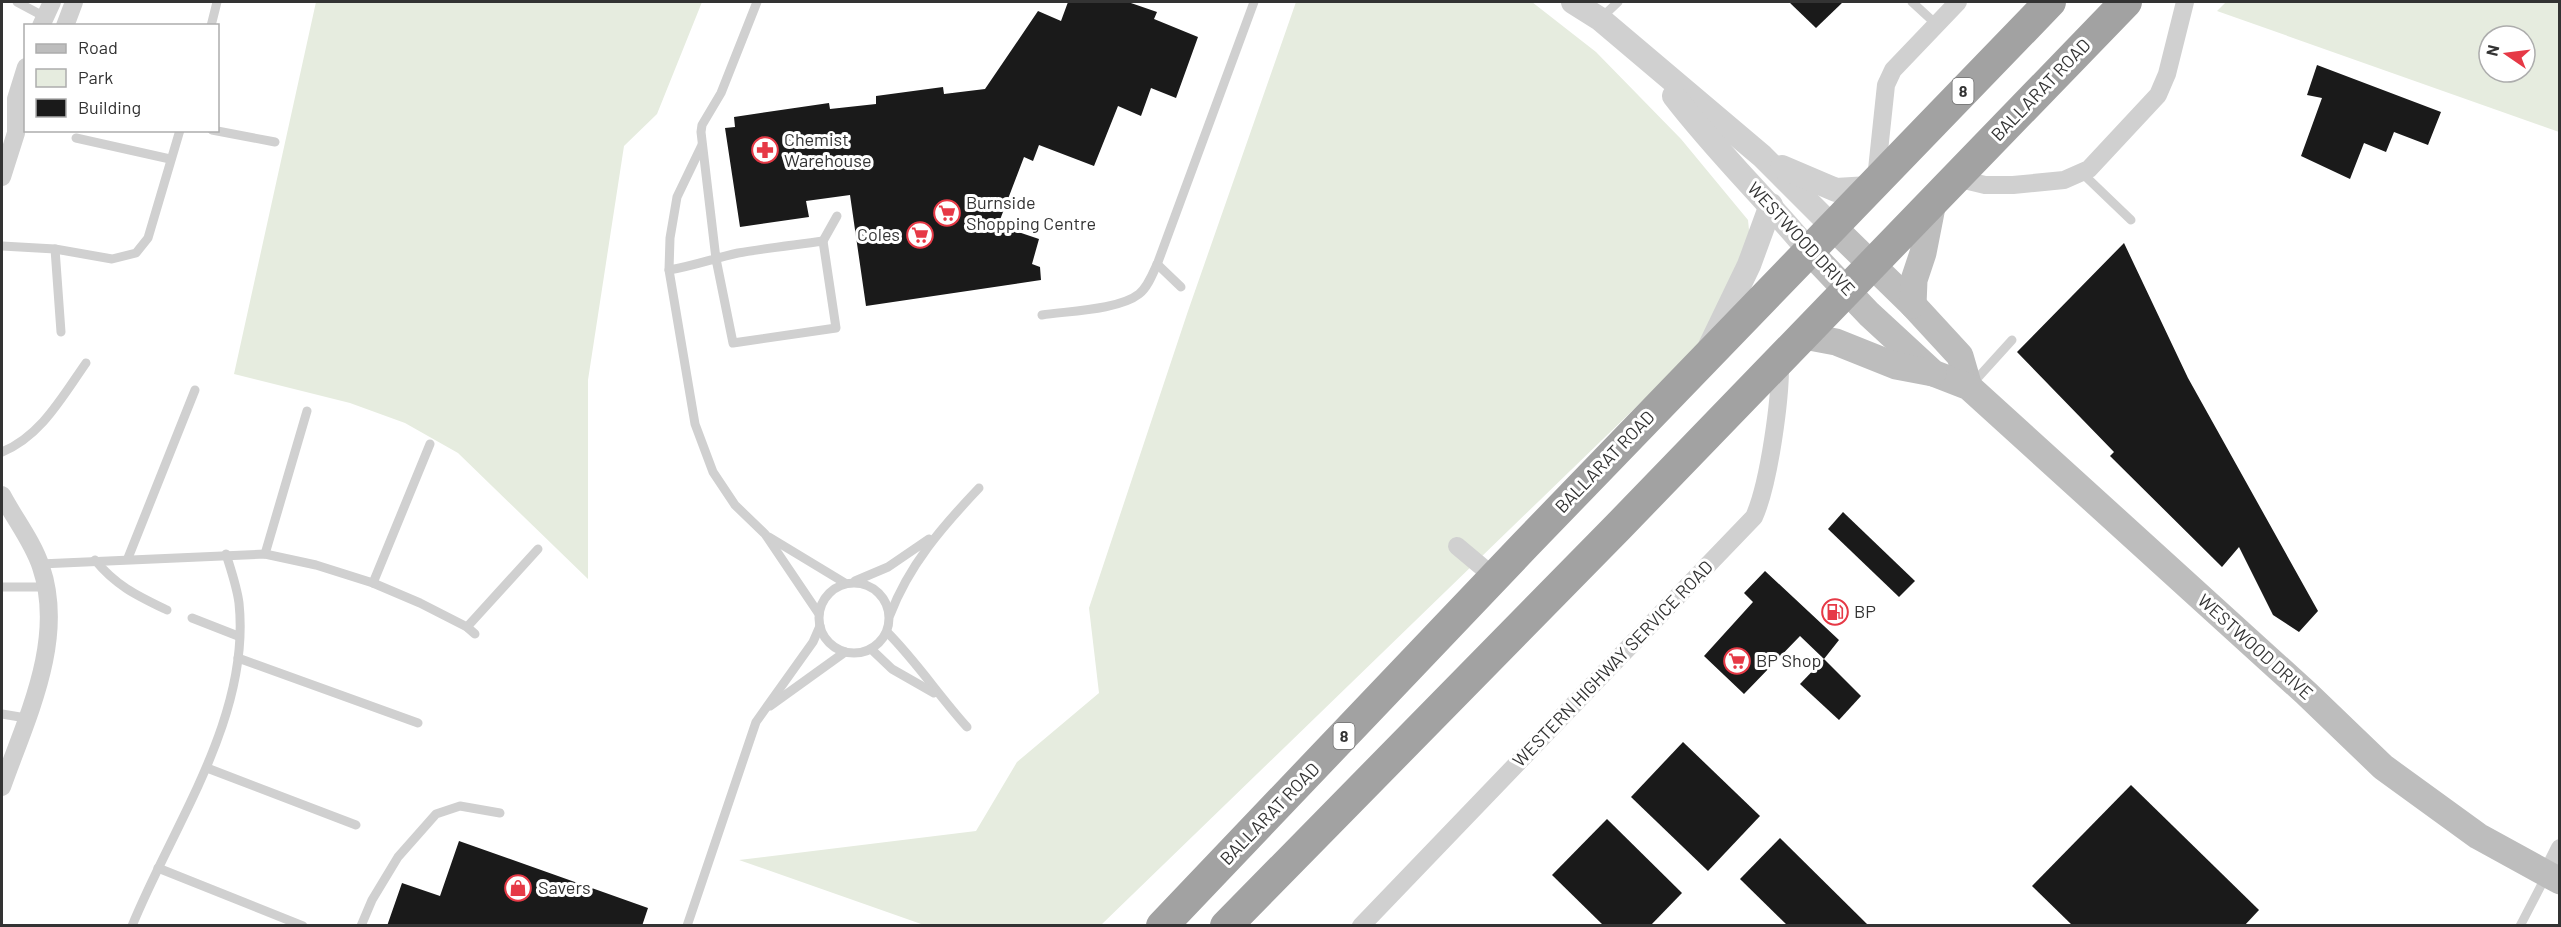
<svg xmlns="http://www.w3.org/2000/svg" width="2561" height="927" font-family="Barlow,sans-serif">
<rect width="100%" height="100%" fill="#fff"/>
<g fill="#e6ecdf" fill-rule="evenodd">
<polygon points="316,2 702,2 657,114 624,146 588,380 588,579 458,453 405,423 350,403 234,374"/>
<polygon points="1296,2 1532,2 1596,52 1681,139 1748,220 1750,240 1741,270 1695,350 1101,925 924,925 739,860 976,831 1017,762 1099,693 1089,608 1188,311"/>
<path d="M2226,2h333v130l-342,-121zM2489,36h36v36h-36z"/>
</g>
<g fill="#1a1a1a">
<polygon points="1068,2 1128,2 1157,12 1154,19 1198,37 1176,98 1151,88 1141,116 1118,106 1094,166 1039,145 1033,161 1024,157 998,225 1039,239 1032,264 1040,267 1041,280 866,306 850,195 806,201 809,217 740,227 725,128 735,127 734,117 829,103 830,109 876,104 876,96 943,87 944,94 985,89 1038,11 1061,21"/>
<polygon points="1789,2 1843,2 1816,28"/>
<polygon points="2317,65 2441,112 2428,145 2394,132 2386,152 2364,143 2350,179 2301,156 2322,98 2307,95"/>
<polygon points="2124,243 2188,378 2318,611 2299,632 2273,615 2239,547 2222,567 2110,456 2114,452 2017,352"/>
<polygon points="1843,512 1915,581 1899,597 1828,529"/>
<polygon points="1765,571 1839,640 1824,659 1800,636 1744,694 1704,656 1753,602 1744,593"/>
<polygon points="1824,659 1861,696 1839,720 1800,684"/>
<polygon points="1683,742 1760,816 1708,871 1631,797"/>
<polygon points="2131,785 2259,910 2244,926 2073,926 2032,886"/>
<polygon points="1607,819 1682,893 1650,926 1604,926 1552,875"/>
<polygon points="1780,838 1869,926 1788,926 1740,879"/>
<polygon points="459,841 648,908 642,926 387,926 402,883 440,896"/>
</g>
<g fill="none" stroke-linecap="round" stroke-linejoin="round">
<g stroke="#d0d0d0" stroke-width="9">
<polyline points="17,2 45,17"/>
<polyline points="1912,2 1936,24"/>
<polyline points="1600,19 1618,2"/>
<polyline points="211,26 217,2"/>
<polyline points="212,130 275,142"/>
<polyline points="76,138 170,159"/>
<polyline points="702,145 677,197 670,238 669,270 695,424 713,472 735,505 765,534 819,614"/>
<polyline points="2082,173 2131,220"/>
<polyline points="823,241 837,216"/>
<polyline points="2,246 55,249 112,259 136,253 148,238 180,130"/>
<polyline points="55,249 61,332"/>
<polyline points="1157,264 1181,287"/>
<path d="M669,270c24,-4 46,-12 69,-17 28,-5 57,-8 85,-12l13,87 -103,15 -17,-84 -15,-127 1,-7 19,-32 36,-91"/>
<path d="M1042,315c25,-4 77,-5 97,-21 9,-7 14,-21 19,-32l96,-260"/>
<polyline points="1973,383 2012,340"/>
<path d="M2,452c39,-16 60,-55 84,-89"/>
<polyline points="769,537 845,583"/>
<polyline points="265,554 307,411"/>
<polyline points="128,558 195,390"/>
<path d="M95,560c21,26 43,36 72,50"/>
<polyline points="40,564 265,554 316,565 373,583 420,603 467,627 475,634"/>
<polyline points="855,581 888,567 929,539"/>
<circle cx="854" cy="618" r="35"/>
<polyline points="373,583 430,444"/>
<polyline points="2,587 47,587"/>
<path d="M890,615c19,-50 52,-88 89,-127"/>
<polyline points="192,618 238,636"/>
<polyline points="467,627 538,549"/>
<path d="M887,632c29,29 52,64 80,95"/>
<polyline points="871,649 892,669 934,693"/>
<polyline points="238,658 418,723"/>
<polyline points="770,706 845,652"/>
<polyline points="2,714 26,718"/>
<polyline points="207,768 356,825"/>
<polyline points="158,868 303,926"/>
<path d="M132,926c41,-101 119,-209 107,-323 -2,-16 -8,-33 -13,-49"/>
<polyline points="361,926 372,900 398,857 436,814 460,806 500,813"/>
<polyline points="687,926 756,722 813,642 820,626"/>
<polyline points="2520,926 2546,876"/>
</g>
<g stroke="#d0d0d0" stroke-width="18">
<polyline points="41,26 52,2"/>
<polyline points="65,26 74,2"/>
<polyline points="2,177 16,133 16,99 26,67"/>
<polyline points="1956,178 1985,185 2013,185 2064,180 2089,169 2158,95 2167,74 2185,2"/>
<polyline points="1876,179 1886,85 1893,70 1958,2"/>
<path d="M2,495c12,23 31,47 39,72 25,73 -15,152 -39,220"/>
<polyline points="1457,546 1494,577"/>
<polyline points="2547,874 2560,848"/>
<path d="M1361,926l393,-409c15,-33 27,-120 26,-157"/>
</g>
<g stroke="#d0d0d0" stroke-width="24">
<polyline points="1573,2 1600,19 1762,156 1833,227"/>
<path d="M1674,96c42,55 92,103 136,156"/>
<polyline points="1782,167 1836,190 1869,188"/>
<polyline points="1710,346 1749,265 1771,205"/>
</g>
<g stroke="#bdbdbd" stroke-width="27">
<polyline points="1833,227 1913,305 1960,356 1969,387"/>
<polyline points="1810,252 1869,314 1933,373 1969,387 2306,693 2383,767 2478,836 2560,881"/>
<polyline points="1913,305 1914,280 1923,253 1933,202"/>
<polyline points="1804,336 1836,342 1896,366 1933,373"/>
</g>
<g stroke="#a2a2a2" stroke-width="32">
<polyline points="1162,926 1525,545 2050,2"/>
<polyline points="1226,926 1618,527 2126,2"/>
</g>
</g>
<defs>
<g id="pharmacy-ring" transform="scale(1.35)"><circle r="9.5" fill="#fff" stroke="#e63946" stroke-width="1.5"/><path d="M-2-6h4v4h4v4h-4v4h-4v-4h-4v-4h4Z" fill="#e63946"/></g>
<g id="supermarket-ring" transform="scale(1.35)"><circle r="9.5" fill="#fff" stroke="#e63946" stroke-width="1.5"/><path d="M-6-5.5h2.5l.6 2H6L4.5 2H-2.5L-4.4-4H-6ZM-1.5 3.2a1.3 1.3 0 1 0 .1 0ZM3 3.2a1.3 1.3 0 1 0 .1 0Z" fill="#e63946"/></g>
<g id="fuel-ring" transform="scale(1.35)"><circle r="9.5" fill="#fff" stroke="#e63946" stroke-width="1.5"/><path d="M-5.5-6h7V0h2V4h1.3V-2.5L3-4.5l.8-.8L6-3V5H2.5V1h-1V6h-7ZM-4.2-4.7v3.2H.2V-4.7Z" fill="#e63946"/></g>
<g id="shop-ring" transform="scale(1.35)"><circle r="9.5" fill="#fff" stroke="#e63946" stroke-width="1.5"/><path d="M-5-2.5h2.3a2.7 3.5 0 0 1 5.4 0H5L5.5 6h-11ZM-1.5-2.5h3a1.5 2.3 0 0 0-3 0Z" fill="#e63946"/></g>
</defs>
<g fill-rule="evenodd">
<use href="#pharmacy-ring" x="765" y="150"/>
<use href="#supermarket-ring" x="947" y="213"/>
<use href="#supermarket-ring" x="920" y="235"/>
<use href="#fuel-ring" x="1835" y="612"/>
<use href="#supermarket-ring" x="1737" y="661"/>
<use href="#shop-ring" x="518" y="888"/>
</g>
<g text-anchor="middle" stroke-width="6" stroke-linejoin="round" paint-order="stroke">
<g fill="#fff" stroke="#707070" stroke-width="1.5">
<rect x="1952.5" y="78" width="21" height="26" rx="4.5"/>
<rect x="1333.5" y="723" width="21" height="26" rx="4.5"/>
</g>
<g font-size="16" font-weight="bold" fill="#333">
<text x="1963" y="97">8</text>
<text x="1344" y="742">8</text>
</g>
<g font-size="18" fill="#333" stroke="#fff">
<text transform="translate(2041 90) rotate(-46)" y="6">BALLARAT ROAD</text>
<text transform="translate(1801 239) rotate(47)" y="6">WESTWOOD DRIVE</text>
<text transform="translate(1605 462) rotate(-46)" y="6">BALLARAT ROAD</text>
<text transform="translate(2255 647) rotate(42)" y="6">WESTWOOD DRIVE</text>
<text transform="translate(1613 664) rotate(-46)" y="6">WESTERN HIGHWAY SERVICE ROAD</text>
<text transform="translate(1270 814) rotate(-46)" y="6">BALLARAT ROAD</text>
</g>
<g font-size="18" fill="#333" stroke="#fff" text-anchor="start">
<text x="784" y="146">Chemist<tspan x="784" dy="21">Warehouse</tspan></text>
<text x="966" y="209">Burnside<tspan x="966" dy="21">Shopping Centre</tspan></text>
<text x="900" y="241" text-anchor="end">Coles</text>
<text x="1854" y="618">BP</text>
<text x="1756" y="667">BP Shop</text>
<text x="538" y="894">Savers</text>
</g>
</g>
<rect width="2561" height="927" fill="none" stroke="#333333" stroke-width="6"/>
<rect x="24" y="24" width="195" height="108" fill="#ffffff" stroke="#adadad" stroke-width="1.5"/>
<rect x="36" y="44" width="30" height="9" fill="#bdbdbd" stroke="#adadad" stroke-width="1.5"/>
<text x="78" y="54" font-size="18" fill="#333333">Road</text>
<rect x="36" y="69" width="30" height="18" fill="#e6ecdf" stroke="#adadad" stroke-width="1.5"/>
<text x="78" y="84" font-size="18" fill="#333333">Park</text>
<rect x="36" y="99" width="30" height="18" fill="#1a1a1a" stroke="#adadad" stroke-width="1.5"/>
<text x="78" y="114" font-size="18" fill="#333333">Building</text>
<g transform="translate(2507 54) rotate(284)"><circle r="28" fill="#ffffff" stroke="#adadad" stroke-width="1.5"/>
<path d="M0-4.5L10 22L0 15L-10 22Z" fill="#e63946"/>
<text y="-9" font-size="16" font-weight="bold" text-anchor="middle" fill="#333333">N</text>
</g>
</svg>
